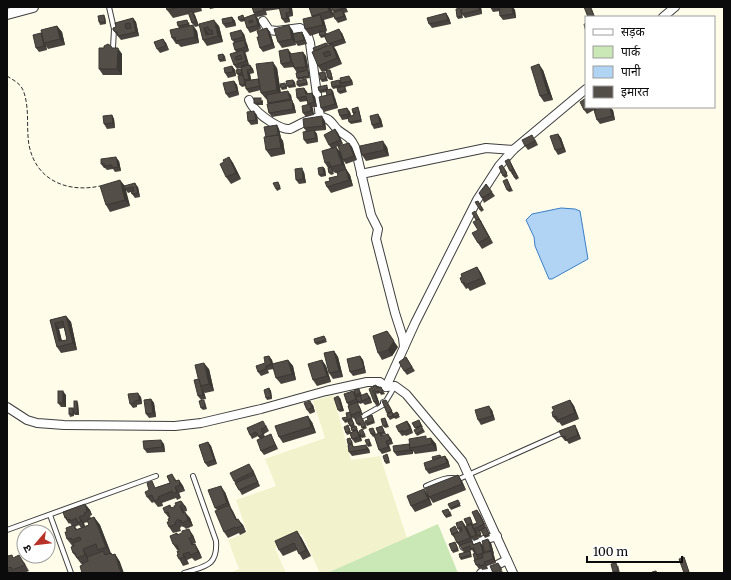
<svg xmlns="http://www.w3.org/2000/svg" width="731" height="580" font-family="Merriweather,'Noto Sans Devanagari',serif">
<rect width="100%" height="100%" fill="#fffdea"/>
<polygon fill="#f2f3cc" points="333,395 351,460 380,456 407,538 327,573 320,573 302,534 275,548 286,573 230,573 239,569 228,540 247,532 236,500 276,486 265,459 325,438 313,401"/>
<polygon fill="#cae7b6" points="438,524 458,573 327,573"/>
<polygon fill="#b1d3f4" stroke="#397fc9" points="561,208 575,209 580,211 588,259 552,279 549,279 535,246 534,237 526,220 532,214"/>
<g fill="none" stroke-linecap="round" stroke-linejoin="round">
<g stroke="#3e3e3e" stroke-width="6">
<g id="service">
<polyline points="109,7 114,29 113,48"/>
<polyline points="358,419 383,405 383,402 386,401 395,386"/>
<path d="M426,486c11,-5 21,-10 33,-7l103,-46"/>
<polyline points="50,515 71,573"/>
<polyline points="7,530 156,476"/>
<path d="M184,573c20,-7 34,-6 32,-32l-23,-65"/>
</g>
</g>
<g stroke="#3e3e3e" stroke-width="10">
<g id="minor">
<polyline points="663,17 675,7"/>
<polyline points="263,21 269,30 277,31 300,28 307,33 310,43 320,117"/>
<path d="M249,100c1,2 3,6 5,8 7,8 26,22 36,21 9,-4 27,-16 37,-10 5,2 7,8 11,11 10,8 11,5 17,17l16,68 7,14 -2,10 19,74 8,25 1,9"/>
<polyline points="361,174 486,148 513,150"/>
<polyline points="386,387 415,323 477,200 499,166 513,150 586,89"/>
<polyline points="7,407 27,420 37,423 64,425 175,426 201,423 261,409 326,391 367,382 380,382 386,387 395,386 406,394 462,461 513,573"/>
<polyline points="464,546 497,536"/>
<polyline points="481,573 507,560"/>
</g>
</g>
<g stroke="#3e3e3e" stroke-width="12">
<polyline id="tertiary" points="7,14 33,7"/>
</g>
<path stroke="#2d2d2d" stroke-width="1" stroke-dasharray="4 2" stroke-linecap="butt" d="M7,76c6,4 13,7 16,14 7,17 3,38 6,55 7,36 39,48 71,41"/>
<use href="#service" stroke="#fff" stroke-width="4"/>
<use href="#minor" stroke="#fff" stroke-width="8"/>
<use href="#tertiary" stroke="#fff" stroke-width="10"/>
</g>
<g fill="#48433e" fill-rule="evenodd">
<polygon points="166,7 201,7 202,11 194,13 199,26 195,27 192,23 189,14 173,18 167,10"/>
<polygon points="209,7 215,7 215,8 210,9"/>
<polygon points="252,7 291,7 292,8 293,16 289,17 290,22 285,23 282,19 280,9 266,11 267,15 257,17 254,13"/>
<polygon points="331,7 334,17 324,20 327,31 325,32 327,34 342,33 346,43 334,47 336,50 342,64 327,70 331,72 333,80 330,80 328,78 326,71 322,72 318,66 314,51 326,43 328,45 329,45 325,37 321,38 320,36 319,33 310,36 305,29 312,17 312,16"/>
<polygon points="334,7 346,7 348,12 344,13 347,20 338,23 335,19 334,13 333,11"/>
<polygon points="481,7 482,14 465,18 462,14 463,18 458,19 457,17 461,9"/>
<polygon points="490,7 513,7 515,10 516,18 503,20 500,16 500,11 493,12"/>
<polygon points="446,13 449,18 451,24 432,28 429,24"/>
<polygon points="255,14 258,19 261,29 250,33 247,28 245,21 241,22 239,20"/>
<polygon points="105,17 106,24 100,25 99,22"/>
<polygon points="232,17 235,21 236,26 226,28 223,24"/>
<polygon points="133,18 136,22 139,36 121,40 113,30"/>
<polygon points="189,22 190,26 197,31 199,43 181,47 178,44 176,44 172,38 179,28 178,26"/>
<polygon points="199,24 219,26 223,42 207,46 203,40"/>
<polygon points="57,26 62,32 65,45 48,49 46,46 47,50 39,52 36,48 41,33"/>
<polygon points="267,28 270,32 275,48 263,52 260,48 259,37"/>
<polygon points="293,31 293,34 302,32 304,36 307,44 298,46 295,42 296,45 282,48 278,42"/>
<polygon points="244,34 246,41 247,44 249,51 245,53 249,65 250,65 253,69 254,73 250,74 251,80 258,79 277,68 281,93 291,95 292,101 294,104 296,113 272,117 269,113 268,104 267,99 266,99 261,93 261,90 249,93 246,89 246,86 242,87 240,85 239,76 237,74 241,69 241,68 237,69 234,65 236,52 235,50 234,42 232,40"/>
<polygon points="163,39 166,43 169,50 160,53 157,49"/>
<polygon points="104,48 112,48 122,54 122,75 103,75 99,69"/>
<polygon points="223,54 225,56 226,61 220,62 219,60"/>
<polygon points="291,54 306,56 308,71 309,72 310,78 298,80 297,78 297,73 294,68 294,67 284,68 281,64"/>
<polygon points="232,66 235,70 236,76 228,78 225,73"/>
<polygon points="543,70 553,100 544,102 540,96"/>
<polygon points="326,74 328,81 322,82 321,80"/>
<polygon points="293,80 295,82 296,87 289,88 287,86"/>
<polygon points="339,80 341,81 352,80 353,85 345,87 347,92 340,94 338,92 337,88 333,89 332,87"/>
<polygon points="234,81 237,85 239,95 229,98 226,94"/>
<polygon points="307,81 308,85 299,87 297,85"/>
<polygon points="287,85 287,89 282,90 281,88"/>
<polygon points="328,87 328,89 333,91 338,108 324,112 321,108 327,96 327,92 320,93 319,91"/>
<polygon points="304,88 307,92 308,94 312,93 315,97 317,107 312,107 314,115 306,117 303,113 308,105 307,101 300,102 297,98"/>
<polygon points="263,100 263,105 256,105 254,103"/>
<polygon points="586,107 600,107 596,109 613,110 615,120 600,124 597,120 594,110 587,114 584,110"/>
<polygon points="347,108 350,112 351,116 354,115 353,113 359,110 362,122 351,124 349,122 348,119 342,120 340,116"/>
<polygon points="378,114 381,119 383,127 374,129 372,125"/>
<polygon points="112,115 114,119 115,128 107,129 104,124"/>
<polygon points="257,115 258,124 251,125 248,121"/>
<polygon points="325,121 326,130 315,131 317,134 318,142 307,144 304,140 306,131 304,128"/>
<polygon points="277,125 279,129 281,138 283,141 285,154 271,157 266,150 266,137"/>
<polygon points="335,129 338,133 343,144 336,147 340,152 349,143 352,147 357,160 346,164 343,160 346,169 350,175 353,186 331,193 327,187 330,181 338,176 337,173 335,173 333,171 334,174 331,175 329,173 328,168 325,163 331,148 329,145"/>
<polygon points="558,134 561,138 566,152 558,155 555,150"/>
<polygon points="535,139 538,145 528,150 525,146"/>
<polygon points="387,147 389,156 366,161 362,155"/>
<polygon points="229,157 233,163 241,179 231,184 226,177 224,162"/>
<polygon points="119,161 121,171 115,172 113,169 107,170 105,168 104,168 101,164"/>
<polygon points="511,163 519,178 516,180 510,171"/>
<polygon points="502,165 508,176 505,178 503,176"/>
<polygon points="323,167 325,169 326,176 321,177 319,175"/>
<polygon points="304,172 306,183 299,184 296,180"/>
<polygon points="507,179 513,191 509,192 507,190"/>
<polygon points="278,182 281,189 277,191 276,189"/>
<polygon points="486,184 495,196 484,203 482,198"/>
<polygon points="124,186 138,187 140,197 135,198 132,194 131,192 128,193 125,189 130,206 110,212 106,205"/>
<polygon points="478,201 484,210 481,212 480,210"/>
<polygon points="481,221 493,243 482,249 478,243 478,230"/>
<polygon points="477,267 481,273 486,284 470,291 468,288 466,289 462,283 462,277"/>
<path d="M66,316l5,6 6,28 -16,3 -4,-6 -7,-27zM64,328l3,12 -5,1 -3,-12z"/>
<polygon points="324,336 327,342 317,345 315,343"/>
<polygon points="398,347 392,356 382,360 378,353"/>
<polygon points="334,351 338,357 343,377 333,379 329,373"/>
<polygon points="269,356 272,360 273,364 288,360 293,366 296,380 281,384 276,378 274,369 268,370 269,373 261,376 258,372 265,363"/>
<polygon points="360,356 363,360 366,373 353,376 350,372"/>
<polygon points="406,357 415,371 407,375 404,371"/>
<polygon points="322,360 326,366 331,382 317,386 313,380"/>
<polygon points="209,369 214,391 205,393 204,392 206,399 201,400 198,396 199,379"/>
<polygon points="376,385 378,388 381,387 385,394 381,395 380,393 377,394 376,393 380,405 377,407 374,402"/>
<polygon points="269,388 271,391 272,399 267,400 266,398"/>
<polygon points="353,391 355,393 360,391 362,395 370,397 372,403 365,405 363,403 360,404 359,403 358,404 360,407 363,415 354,419 352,417 353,421 355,426 357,428 358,431 360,434 362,429 366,437 362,438 361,437 362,441 355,443 352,439 350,434 347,435 346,433 348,425 351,432 353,432 348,422 345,423 344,421 350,412 349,406 347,403"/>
<polygon points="66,395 66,407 61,407 58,403"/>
<polygon points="141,397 142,404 137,405 137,407 133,408 130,404"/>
<polygon points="340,398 344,411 340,412 338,410"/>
<polygon points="151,399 154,403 156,417 149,418 146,414"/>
<polygon points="570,400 574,406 579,419 562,426 559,422 558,423 553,417 554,411"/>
<polygon points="205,402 207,409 203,410 201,408"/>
<polygon points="387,402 393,413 392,413 393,414 397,412 400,417 396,419 394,418 390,420 388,417 388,414 387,413"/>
<polygon points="78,403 79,415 75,415 74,414 74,416 70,417 69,414 73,408 74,409"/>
<polygon points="313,405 315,412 310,414 307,410"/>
<polygon points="492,410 495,420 481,425 478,420"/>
<polygon points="372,415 375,423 367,426 366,424"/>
<polygon points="361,416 367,428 363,430 361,425 359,426 357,424"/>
<polygon points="386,420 389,427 385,428 383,426"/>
<polygon points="407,421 410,425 413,433 406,436 405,435 402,436 399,432"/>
<polygon points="312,422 316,433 283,443 279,437"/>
<polygon points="420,422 423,427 422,427 425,432 417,436 416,434 416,429 412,423"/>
<polygon points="266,425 269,431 264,434 265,437 273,439 278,449 264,455 261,451 260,439 258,436 252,439 250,435"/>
<polygon points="383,428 386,434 382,435 382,436 391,438 393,444 389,445 391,451 382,454 379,450 375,436 373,437 371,434 374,430 376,434 378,433"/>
<polygon points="577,429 581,439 569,444 567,441 565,441 562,437"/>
<polygon points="431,438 436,444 437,451 415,454 413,451 413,454 397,456 394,452 409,444"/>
<polygon points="352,440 353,445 354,447 369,449 370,453 352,456 349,452 348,444"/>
<polygon points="370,441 372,446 368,447 367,445"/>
<polygon points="208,442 211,446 217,464 208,467 205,463"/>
<polygon points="164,444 165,452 147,453 144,449"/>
<polygon points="387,454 388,456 390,463 386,464 385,462"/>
<polygon points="445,456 448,460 450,467 429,474 426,470 441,457"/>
<polygon points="253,470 260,486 242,495 234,481"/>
<polygon points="458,475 462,481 466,490 433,503 429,497 432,505 415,512 411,506 424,489 428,495"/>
<polygon points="179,480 183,486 185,491 179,493 181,498 177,500 176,498 162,503 163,506 158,507 154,502 152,503 147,497 157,487"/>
<polygon points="225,492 231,508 237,520 243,525 246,532 240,535 239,533 228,538 224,532 217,510 215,508"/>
<polygon points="181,501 186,507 187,511 184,512 184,513 190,518 193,526 186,529 184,527 183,527 182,526 180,528 181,531 173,533 169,527 169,518 165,513 170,505 171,507 174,508 176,505"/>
<polygon points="459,503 461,506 451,510 450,508"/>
<path d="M85,504l5,6 2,5 -2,1 1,2 3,-1 6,8 11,28 2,2 2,-1 5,8 -38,3 -9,-12v-6l-6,-8v-7l5,-6 -2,-3 -1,1 -4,-6zM88,522l1,3 -4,1 -1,-3zM79,525l2,3 -4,1 -2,-2z"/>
<polygon points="450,511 452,516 446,518 445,516"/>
<polygon points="480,514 490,536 485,538 481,531 480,532 482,537 479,538 474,529 479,539 474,541 471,538 473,542 472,542 474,544 480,542 483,546 485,553 486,553 485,552 491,543 494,554 493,554 496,563 487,566 488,569 482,570 481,568 479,569 476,565 475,560 476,553 474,553 472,550 470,551 472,557 461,560 460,558 464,553 461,546 460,547 457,543 455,537 454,537 452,535 456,528 458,532 460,532 458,529 462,521 466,527 467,525 464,519 471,519 473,524 477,523"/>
<polygon points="177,533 178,535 193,535 196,543 193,544 194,545 195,544 199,551 202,558 195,561 192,558 187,560 189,564 183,566 179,559 178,554 179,551 178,550 177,550 173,544"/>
<polygon points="301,537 311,556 303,560 297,550 283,556 279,550"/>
<polygon points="456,544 459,551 453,553 452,551"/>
<polygon points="7,554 8,556 24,562 29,571 24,573 7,573"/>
<polygon points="618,565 620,573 614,573 613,572"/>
</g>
<g fill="#3b3732">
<polygon points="289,7 291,7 292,8 293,16 290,12"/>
<polygon points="328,7 331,7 334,17 329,11"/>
<polygon points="479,7 481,7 482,14 479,10"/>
<polygon points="512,7 515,10 516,18 513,14"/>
<polygon points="590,7 591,7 592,9 595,17 594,17 594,16"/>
<polygon points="342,10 345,14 347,20 344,16"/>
<polygon points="192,11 195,15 199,26 196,21"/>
<polygon points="286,13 289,17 290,22 287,18"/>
<polygon points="446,13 449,18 451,24 448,20"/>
<polygon points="255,14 258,19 261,29 258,25"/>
<polygon points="104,15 105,17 106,24 105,22"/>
<polygon points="320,15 324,21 327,31 323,25"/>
<polygon points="232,17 235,21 236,26 233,22"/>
<polygon points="133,18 136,22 139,36 136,32"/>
<polygon points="214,20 219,26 223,42 218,36"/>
<polygon points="193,25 197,31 199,43 195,37"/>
<polygon points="289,25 293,31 296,45 292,39"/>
<polygon points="57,26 62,32 65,45 60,39"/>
<polygon points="204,28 209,34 209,38 206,35"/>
<polygon points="267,28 270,32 275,48 272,44"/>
<polygon points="339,29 342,33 346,43 343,39"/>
<polygon points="241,30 244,34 246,41 243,37"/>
<polygon points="302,32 304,36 307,44 304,40"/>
<polygon points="41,33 44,43 46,46 47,50 44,46"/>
<polygon points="163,39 166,43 169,50 166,46"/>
<polygon points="244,40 247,44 249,51 246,47"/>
<polygon points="332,44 336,50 342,64 337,58"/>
<polygon points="118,48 122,54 122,75 117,69"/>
<polygon points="288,49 291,53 292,63 294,67 291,62"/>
<polygon points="243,50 246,54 249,65 246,61"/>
<polygon points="303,52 306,56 309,71 306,67"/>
<polygon points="273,62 277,68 281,96 277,90"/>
<polygon points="539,64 543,70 553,100 548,94"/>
<polygon points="250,65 253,69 254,73 251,69"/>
<polygon points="232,66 235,70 236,76 233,72"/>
<polygon points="247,70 250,74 252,83 249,79"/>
<polygon points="330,70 331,72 333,80 332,78"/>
<polygon points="349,76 352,80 353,85 351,81"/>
<polygon points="234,81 237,85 239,95 237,91"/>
<polygon points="304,88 307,92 309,98 306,94"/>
<polygon points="331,89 333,91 334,97 335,98 338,108 335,104"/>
<polygon points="288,91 291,95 292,101 294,104 296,113 293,109 292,102 290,99"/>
<polygon points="312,93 315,97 317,107 314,102"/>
<polygon points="310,104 313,108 314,115 311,111"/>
<polygon points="610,107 613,110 615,120 612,116"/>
<polygon points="347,108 350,112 352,118 349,114"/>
<polygon points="254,111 257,115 258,124 256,120"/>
<polygon points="378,114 381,119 383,127 380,123"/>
<polygon points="112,115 114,119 115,128 113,123"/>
<polygon points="322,116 325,121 326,130 323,126"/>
<polygon points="277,125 279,129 281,138 283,141 285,154 281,148"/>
<polygon points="335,129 338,133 343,144 340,140"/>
<polygon points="314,130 317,134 318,142 316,138"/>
<polygon points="558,134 561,138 566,152 563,148"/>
<polygon points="383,141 387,147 389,156 384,150"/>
<polygon points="349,143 352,147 357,160 354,156"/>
<polygon points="336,147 341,153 346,169 350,175 353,186 349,180 346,170 342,164"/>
<polygon points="116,157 119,161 121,171 118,167"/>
<polygon points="229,157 233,163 241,179 236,173"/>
<polygon points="509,159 516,173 513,169"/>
<polygon points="323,167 325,169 326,176 324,174"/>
<polygon points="302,168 304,172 306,183 303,179"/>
<polygon points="120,180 125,186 130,206 125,200"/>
<polygon points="135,183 138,187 140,197 138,193"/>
<polygon points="475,211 483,225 493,243 489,237"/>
<polygon points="477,267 481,273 486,284 482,278"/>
<polygon points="66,316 71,322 77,350 73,343"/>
<polygon points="55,323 59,329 63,346 59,341"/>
<polygon points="387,331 398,347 392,356 388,350"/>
<polygon points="334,351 338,357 343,377 339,371"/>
<polygon points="269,356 272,360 274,369 271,364"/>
<polygon points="360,356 363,360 366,373 364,368"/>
<polygon points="288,360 293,366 296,380 292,374"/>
<polygon points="322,360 326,366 331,382 327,376"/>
<polygon points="204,363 209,369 214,391 209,384"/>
<polygon points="372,387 375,392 380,405 377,401"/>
<polygon points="201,388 204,392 206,399 203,395"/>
<polygon points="269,388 271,391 272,399 271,397"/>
<polygon points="63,391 66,395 66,407 63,403"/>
<polygon points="138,393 141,397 142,404 139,400"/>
<polygon points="367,393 370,397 372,403 369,398"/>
<polygon points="338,396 340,398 344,411 342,409"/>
<polygon points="151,399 154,403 156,417 153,413"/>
<polygon points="570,400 574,406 579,419 575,413"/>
<polygon points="77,401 78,403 79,415 77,413"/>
<polygon points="310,401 313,405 315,412 312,408"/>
<polygon points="489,406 492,410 495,420 492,416"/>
<polygon points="308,416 312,422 316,433 311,427"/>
<polygon points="407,421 410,425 413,433 410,429"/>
<polygon points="575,425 577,429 581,439 578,435"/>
<polygon points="357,430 360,435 362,441 359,437"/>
<polygon points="271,434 273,439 278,449 275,445"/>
<polygon points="388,434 391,438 393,444 390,440"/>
<polygon points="431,438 436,444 437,451 432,444"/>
<polygon points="161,440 164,444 165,452 162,447"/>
<polygon points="386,441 389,445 391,451 388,447"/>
<polygon points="208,442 211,446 217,464 214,460"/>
<polygon points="409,444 410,448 413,451 413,454 410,450"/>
<polygon points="366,445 369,449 370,453 367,449"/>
<polygon points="445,456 448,460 450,467 447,463"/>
<polygon points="249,464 253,470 257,479 253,472"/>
<polygon points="172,474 176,480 178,485 175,481"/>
<polygon points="458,475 462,481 466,490 462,484"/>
<polygon points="179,480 183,486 185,491 180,485"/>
<polygon points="221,486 225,492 231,508 233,511 240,526 236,520 230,506 227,503"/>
<polygon points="175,487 179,493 181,498 177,492"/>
<polygon points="424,489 428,495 432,505 428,499"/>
<polygon points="158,497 162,503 163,506 159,499"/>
<polygon points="181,501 186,507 187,511 183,504"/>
<polygon points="85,504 90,510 92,515 87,509"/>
<polygon points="180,506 184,512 187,519 183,513"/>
<polygon points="477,510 480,514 487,528 484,524"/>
<polygon points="185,512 190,518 193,526 188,520"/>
<polygon points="79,517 84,523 85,528 81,521"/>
<polygon points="94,517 100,525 111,555 106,547"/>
<polygon points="238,519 243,525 246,532 242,526"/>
<polygon points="462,521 465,525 473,542 470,538"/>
<polygon points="471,524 474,528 479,539 476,535"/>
<polygon points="189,529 193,535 196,543 192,537"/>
<polygon points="297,531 301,537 311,556 306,550"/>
<polygon points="189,538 193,544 196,552 192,545"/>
<polygon points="488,539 491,543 494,554 491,550"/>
<polygon points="480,542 483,546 486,557 483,553"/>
<polygon points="195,544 199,551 202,558 198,552"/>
<polygon points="83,549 88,557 91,563 85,555"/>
<polygon points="491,551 494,555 496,563 493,559"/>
<polygon points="111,553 117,561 115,554 120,562 124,573 121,573"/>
<polygon points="183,554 187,560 189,564 184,557"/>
<polygon points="498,563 501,567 503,573 501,570"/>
</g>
<g fill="#544e48" stroke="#3b3732" fill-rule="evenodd">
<polygon points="166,7 180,7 167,10"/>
<polygon points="252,7 264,7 263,7 264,10 254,13"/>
<polygon points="279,7 289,7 290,12 286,13 287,18 282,19"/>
<polygon points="309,7 328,7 329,11 312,16"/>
<polygon points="334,7 345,7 345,8 333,11 332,8"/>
<polygon points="461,7 479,7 479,10 462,14"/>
<polygon points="501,7 512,7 513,14 500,16 499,8"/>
<polygon points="584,7 590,7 594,16 588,17"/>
<polygon points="460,8 462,16 457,17 456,9"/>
<polygon points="342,10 344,16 335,19 333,13"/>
<polygon points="192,11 196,21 192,23 188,12"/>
<polygon points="446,13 448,20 429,24 427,18"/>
<path d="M255,14l3,11 -11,3 -3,-10zM252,20l1,2 -4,1v-2z"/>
<polygon points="104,15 105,22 99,22 98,16"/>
<polygon points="243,15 244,19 239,20 238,17"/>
<polygon points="320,15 323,25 305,29 303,19"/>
<polygon points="232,17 233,22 223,24 222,19"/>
<path d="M133,18l3,14 -18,4 -1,-4h-2l-2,-2v-2l3,-1 -1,-4zM130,23l1,5 -5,1 -1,-5z"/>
<polygon points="187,20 188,24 178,26 177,22"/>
<path d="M214,20l4,16 -15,4 -4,-16zM208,27l1,3h3l1,4 -7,1 -2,-7z"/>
<polygon points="584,24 586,24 586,32"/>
<polygon points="193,25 195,37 176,41 175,37 172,38 170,30"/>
<polygon points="289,25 292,39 278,42 274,29"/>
<polygon points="57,26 60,39 44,43 41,30"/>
<polygon points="267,28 272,44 260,48 257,37 259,37 257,31"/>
<polygon points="339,29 343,39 328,44 324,35"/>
<polygon points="241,30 243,37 232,40 230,33"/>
<polygon points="325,31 326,35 320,36 319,32"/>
<polygon points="302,32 304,40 295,42 293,34"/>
<polygon points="41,33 44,46 36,48 33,35"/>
<polygon points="163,39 166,46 157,49 154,42"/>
<polygon points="244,40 246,47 235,50 233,43"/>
<polygon points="326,43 328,46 314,51 313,48"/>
<polygon points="108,44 111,46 112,48 118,48 117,69 99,69 99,48 104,48 104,46"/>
<path d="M332,44l5,14 -19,8 -6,-14zM329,51l2,4 -6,2 -2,-4z"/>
<polygon points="288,49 291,62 281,64 279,51"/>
<path d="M243,50l3,11 -12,4 -4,-11zM241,55l1,4 -6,1 -1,-3z"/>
<polygon points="303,52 306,67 294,68 293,63 292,63 290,54"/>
<polygon points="223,54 224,59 219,60 218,55"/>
<polygon points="273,62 277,90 261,93 256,64"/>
<polygon points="247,64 247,66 242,67 242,66"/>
<polygon points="539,64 548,94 540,96 531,67"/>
<polygon points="250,65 251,69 247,70 249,79 244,80 241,67"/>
<polygon points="232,66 233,72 225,73 224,68"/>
<polygon points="241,69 242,73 237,74 236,70"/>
<polygon points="308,70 309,76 297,78 296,73"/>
<polygon points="326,70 330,70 332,78 328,78"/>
<polygon points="325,72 326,79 321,80 319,73"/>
<polygon points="243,75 245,84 240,85 238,76"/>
<polygon points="349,76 351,81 341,83 340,78"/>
<polygon points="258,79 260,86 246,89 245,81"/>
<polygon points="306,79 307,83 297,85 297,81"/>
<polygon points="293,80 294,85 287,86 286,81"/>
<polygon points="339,80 341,85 332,87 331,82"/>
<polygon points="234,81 237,91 226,94 223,83"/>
<polygon points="285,83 286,87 281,88 280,84"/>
<polygon points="327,85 327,89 319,91 318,87"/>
<polygon points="345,86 345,90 338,92 337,88"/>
<polygon points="304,88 306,94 312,93 314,102 308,104 306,96 297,98 296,89"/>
<polygon points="331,89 333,95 332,94 327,96 326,90"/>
<polygon points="288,91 290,99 268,103 266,95"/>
<polygon points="332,94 335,104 321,108 319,97"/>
<rect x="254" y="98" width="7" height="5"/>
<polygon points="586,98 586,107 590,107 584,110 580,102"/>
<polygon points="292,100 293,109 269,113 267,104"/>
<polygon points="310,104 311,111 303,113 302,106"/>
<polygon points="358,107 361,120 349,122 348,117 354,115 353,114 356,112 353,113 352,109"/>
<polygon points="605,107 610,107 612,116 597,120 594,110"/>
<polygon points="347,108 349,114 340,116 338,110"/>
<polygon points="254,111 256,120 248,121 247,112"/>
<polygon points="378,114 380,123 372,125 370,116"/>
<polygon points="112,115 113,123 104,124 103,116"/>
<polygon points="322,116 323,126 304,128 303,119"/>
<polygon points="277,125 278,135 266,137 264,127"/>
<polygon points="335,129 340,140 329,145 324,135"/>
<polygon points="314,130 316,138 304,140 303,132"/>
<polygon points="558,134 563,148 555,150 550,136"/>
<polygon points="279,135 281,148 266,150 264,137"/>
<polygon points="532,135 535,141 525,146 522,140"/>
<polygon points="383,141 384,150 362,155 360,146"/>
<polygon points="349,143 354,156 343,160 338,146"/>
<polygon points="336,147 342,164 331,167 329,162 325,163 322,151"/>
<polygon points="116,157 118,167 112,168 112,165 104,166 104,163 101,164 101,159"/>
<polygon points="229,157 236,173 226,177 220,164 224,162 223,160"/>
<polygon points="509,159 513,169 510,171 505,161"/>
<polygon points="502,165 507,173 503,176 499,167"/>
<polygon points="323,167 324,174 319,175 318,168"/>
<polygon points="331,167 333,172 329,173 328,168"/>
<polygon points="302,168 303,179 296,180 295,169"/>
<polygon points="346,169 349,180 327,187 325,182 330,181 329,178 338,176 337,172"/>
<polygon points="515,172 517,176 515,178 512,173"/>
<polygon points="507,179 511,189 507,190 503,181"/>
<polygon points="120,180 125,200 106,205 100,186"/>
<polygon points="278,182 280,187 276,189 273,183"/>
<polygon points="135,183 138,193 132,194 131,191 134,191 133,187 125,189 124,186"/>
<polygon points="486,184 492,192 482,198 479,193"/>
<polygon points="478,201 482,208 480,210 475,202"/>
<polygon points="475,211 481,222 479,219 476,220 472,213"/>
<polygon points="479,219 489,237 478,243 472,233 478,230 473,222"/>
<polygon points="477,267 482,278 465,285 464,282 462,283 460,278 462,277 461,274"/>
<path d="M66,316l7,27 -16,4 -7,-27zM63,321l4,19 -8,1 -4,-18z"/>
<polygon points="387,331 394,341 388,350 378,353 373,336"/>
<polygon points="324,336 326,340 315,343 314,339"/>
<polygon points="334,351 339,371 329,373 324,353"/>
<polygon points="269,356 271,364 266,366 266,369 258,372 256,366 265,363 264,357"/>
<polygon points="360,356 364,368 350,372 347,359"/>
<polygon points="406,357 412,367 404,371 399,362"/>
<polygon points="288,360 292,374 276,378 272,364"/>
<polygon points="322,360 327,376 313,380 308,364"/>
<polygon points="204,363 209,384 200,386 195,365"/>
<polygon points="199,379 203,395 198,396 194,380"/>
<polygon points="376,385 377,388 381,387 383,392 380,393 379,391 375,392 373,386"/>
<polygon points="372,387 377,401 374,402 369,389"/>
<polygon points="269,388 271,397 266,398 264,390"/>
<polygon points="359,389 360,393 355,395 354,390"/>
<rect x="58" y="391" width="5" height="12"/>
<polygon points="353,391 356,399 347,403 344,394"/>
<polygon points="138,393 139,400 134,401 134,403 130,404 128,394"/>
<polygon points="367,393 369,398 362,401 360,396"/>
<polygon points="338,396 342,409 338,410 334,398"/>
<polygon points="360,396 362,401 358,402 356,397"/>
<polygon points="151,399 153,413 146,414 144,400"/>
<polygon points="204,400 205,407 201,408 199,401"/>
<polygon points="386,400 392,411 387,413 382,401"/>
<polygon points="570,400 575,413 558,420 556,416 553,417 552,412 554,411 552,407"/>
<rect x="74" y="401" width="3" height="12"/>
<polygon points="310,401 312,408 307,410 304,403"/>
<polygon points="357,402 361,411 351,415 348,406"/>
<polygon points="489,406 492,416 478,420 475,410"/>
<rect x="69" y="408" width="4" height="6"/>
<polygon points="350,412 352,418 344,421 342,418 347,417 346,413"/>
<polygon points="392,412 393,416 388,417 387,414"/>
<polygon points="397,412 399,415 394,417 393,414"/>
<polygon points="372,415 374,421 366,424 365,421 368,420 367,417"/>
<polygon points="308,416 311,427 279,437 275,426"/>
<polygon points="361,416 366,426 362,428 360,423 357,424 355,419"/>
<polygon points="385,418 387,425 383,426 381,419"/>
<polygon points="352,420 354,424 350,426 348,422"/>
<polygon points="419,420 421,425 415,428 412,423"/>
<polygon points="263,421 266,427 261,429 263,434 259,437 256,432 250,435 247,428"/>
<polygon points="407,421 410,429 403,432 402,430 399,432 396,426"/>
<polygon points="348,425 350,431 346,433 344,427"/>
<polygon points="575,425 578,435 566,440 565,436 562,437 559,431"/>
<polygon points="356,426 357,429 352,431 351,428"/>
<polygon points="382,426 384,432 378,433 376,428"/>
<polygon points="421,426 423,430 416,434 414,430"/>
<polygon points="373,428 375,433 371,434 369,429"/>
<polygon points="362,429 365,435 361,436 359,431"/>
<polygon points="357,430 359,437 352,439 350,433"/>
<polygon points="380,433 381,436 388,434 390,440 386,441 388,447 379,450 374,435"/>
<polygon points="271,434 275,445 261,451 257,440"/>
<polygon points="426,436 426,439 431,438 432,444 410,448 409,439"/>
<polygon points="350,438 352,443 348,444 347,439"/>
<polygon points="369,439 370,444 367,445 365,440"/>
<polygon points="161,440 162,447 144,449 143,441"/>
<polygon points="208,442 214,460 205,463 199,445"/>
<polygon points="352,444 353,447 366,445 367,449 349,452 348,445"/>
<polygon points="409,444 410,450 394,452 393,446"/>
<polygon points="387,454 389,461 385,462 383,456"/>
<polygon points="440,455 441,457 433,460 432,457"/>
<polygon points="445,456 447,463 426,470 424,463"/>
<polygon points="249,464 253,472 234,481 230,473"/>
<polygon points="172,474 175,481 179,480 180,485 175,487 177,492 173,494 172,491 158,497 159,499 154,501 152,495 147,497 145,492 149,490 147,483 152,481 155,488 170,483 167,476"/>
<polygon points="254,475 258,482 239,490 235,483"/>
<polygon points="458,475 462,484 429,497 425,488"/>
<polygon points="221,486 227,503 215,508 208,490"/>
<polygon points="424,489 428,499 411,506 407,496"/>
<polygon points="458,500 460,504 450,508 448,504"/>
<polygon points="181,501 183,504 180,506 183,513 185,512 188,520 182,523 181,520 179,521 178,519 175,522 176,524 169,527 167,522 169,522 168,519 170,518 168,512 165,513 163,508 170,505 170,507 174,508 174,506 176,505 175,503"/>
<polygon points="85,504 87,509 86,510 87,512 84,513 85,515 79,517 81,521 78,523 76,518 71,521 70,519 67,520 66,517 65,518 63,512"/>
<polygon points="229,505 236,520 238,519 242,526 236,528 235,527 224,532 215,511"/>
<polygon points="448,509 450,514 445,516 442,511"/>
<polygon points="477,510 484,524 474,529 472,525 477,523 472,512"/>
<polygon points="94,517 106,547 98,550 96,544 83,549 85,555 77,558 75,553 73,553 71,547 74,546 73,543 81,540 80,537 72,540 71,538 67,539 65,532 67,532 66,528 74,525 76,530 89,525 87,520"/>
<polygon points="470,517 472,523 467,525 464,519"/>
<polygon points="462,521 470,538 457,543 453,534 462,531 461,527 458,529 456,523"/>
<polygon points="471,524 476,535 471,537 466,526"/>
<polygon points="455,526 458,532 453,534 454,534 452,535 450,529"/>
<polygon points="486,527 489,534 484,536 481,530"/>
<polygon points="189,529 192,537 189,538 192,545 195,544 198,552 190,555 189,552 183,554 184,557 179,559 177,555 178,554 177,551 179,551 177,545 175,546 174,544 173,544 170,536 177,533 177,535 182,533 182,531"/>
<polygon points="479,530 481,534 478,536 476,531"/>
<polygon points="297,531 306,550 299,554 294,543 279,550 275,541"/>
<polygon points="488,539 491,550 485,552 482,541"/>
<polygon points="472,541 473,545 480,542 483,553 476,555 474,548 471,549 470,546 462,549 460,545"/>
<polygon points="455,542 458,549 452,551 449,544"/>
<polygon points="103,551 105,555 111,553 112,555 115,554 121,573 82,573 80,566 83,565 83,563 88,561 87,557"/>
<polygon points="470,551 471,555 460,558 459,554"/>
<polygon points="491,551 493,559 484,562 485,564 480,566 479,564 476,565 474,560 483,558 482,554"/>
<polygon points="476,553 478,559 475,560 473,554"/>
<polygon points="7,554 8,556 12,555 13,558 19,555 25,565 12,570 11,567 7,568 9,571 7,572"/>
<polygon points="684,557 689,572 687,573 684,573 679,559"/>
<polygon points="498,563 501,570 493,573 490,566"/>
<polygon points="616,563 618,571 613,572 611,564"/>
<polygon points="501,571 502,573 496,573"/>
<polygon points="656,571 657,573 652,573 652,572"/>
</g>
<rect width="731" height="580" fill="none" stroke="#0b0b0b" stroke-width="16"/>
<rect x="585" y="16" width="130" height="92" fill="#ffffff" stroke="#9d9d9d"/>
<rect x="593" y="29" width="20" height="6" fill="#ffffff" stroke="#9d9d9d"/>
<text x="621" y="36" font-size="12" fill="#0b0b0b">सड़क</text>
<rect x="593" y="46" width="20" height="12" fill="#cae7b6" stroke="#9d9d9d"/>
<text x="621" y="56" font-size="12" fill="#0b0b0b">पार्क</text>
<rect x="593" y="66" width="20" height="12" fill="#b1d3f4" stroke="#9d9d9d"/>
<text x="621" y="76" font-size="12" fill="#0b0b0b">पानी</text>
<rect x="593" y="86" width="20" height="12" fill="#544e48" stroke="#9d9d9d"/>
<text x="621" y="96" font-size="12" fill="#0b0b0b">इमारत</text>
<g transform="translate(36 544) rotate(242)"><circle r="19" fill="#ffffff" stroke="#9d9d9d"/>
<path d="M0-3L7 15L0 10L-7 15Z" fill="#b73228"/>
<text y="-6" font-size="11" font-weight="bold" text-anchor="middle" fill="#0b0b0b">उ</text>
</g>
<path d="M587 556v6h95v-6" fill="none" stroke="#0b0b0b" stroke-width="2"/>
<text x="593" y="556" font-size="12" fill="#0b0b0b" stroke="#ffffff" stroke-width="3" paint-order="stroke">100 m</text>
</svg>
